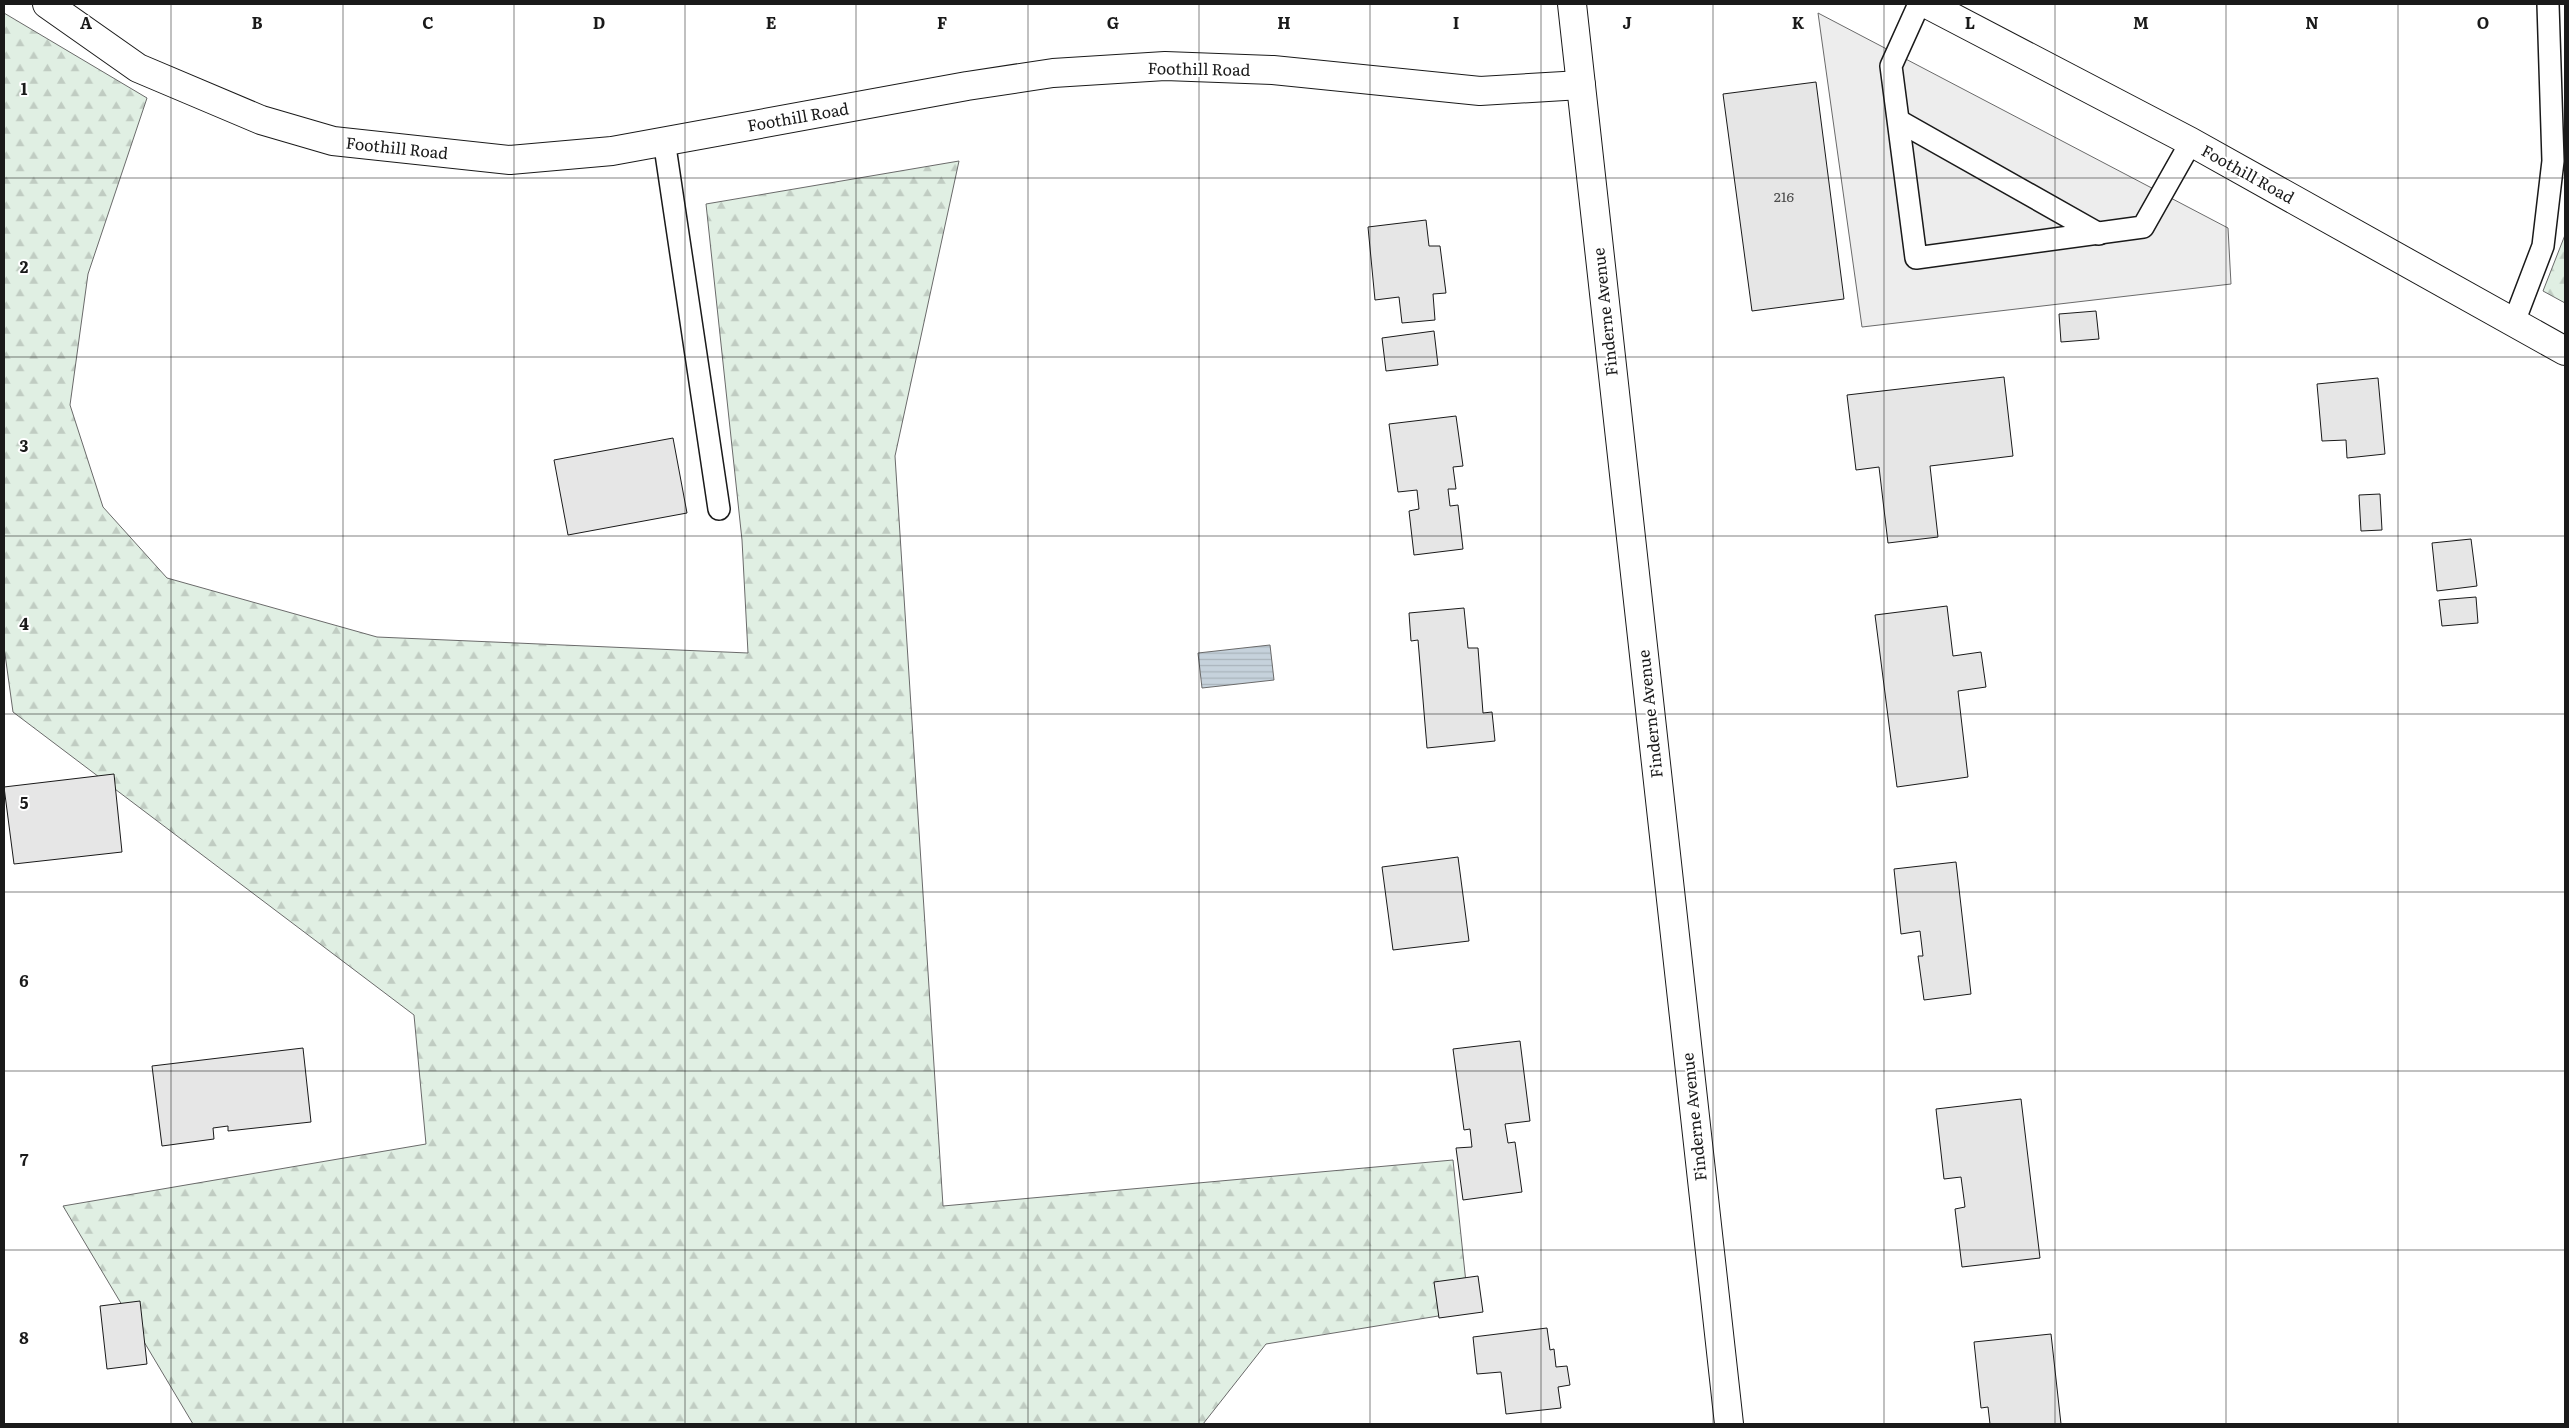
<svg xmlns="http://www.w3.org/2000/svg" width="2569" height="1428" font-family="Literata,serif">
<defs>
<pattern id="forest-firs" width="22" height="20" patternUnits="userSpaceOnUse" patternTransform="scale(1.25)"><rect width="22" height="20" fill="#e0efe3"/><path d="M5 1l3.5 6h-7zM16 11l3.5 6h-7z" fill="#c0ccc2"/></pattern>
<pattern id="water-rules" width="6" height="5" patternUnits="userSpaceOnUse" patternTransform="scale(1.25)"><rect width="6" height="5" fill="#c6d2dc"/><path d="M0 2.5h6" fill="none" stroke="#aab4bc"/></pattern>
</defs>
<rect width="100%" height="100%" fill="#fff"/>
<g fill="url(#forest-firs)" stroke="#6a6a6a">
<polygon points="4,13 147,98 88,274 70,405 103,507 167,578 377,637 748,653 742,540 706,204 959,161 895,456 943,1206 1453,1160 1469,1311 1266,1344 1203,1424 193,1424 63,1206 426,1144 414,1015 13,712 4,647"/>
<polygon points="2565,235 2565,303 2543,291"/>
</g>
<polygon fill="#ededed" stroke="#6a6a6a" points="1818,13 2228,228 2231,284 1862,327"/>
<polygon fill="url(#water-rules)" stroke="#6a6a6a" points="1270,645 1274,680 1202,688 1198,653"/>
<g fill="#e6e6e6" stroke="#1a1a1a">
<polygon points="1816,82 1844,299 1752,311 1723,94"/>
<polygon points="1426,220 1429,246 1440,246 1446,293 1433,294 1435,320 1402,323 1399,297 1375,300 1368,227"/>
<polygon points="2096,311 2099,339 2061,342 2059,314"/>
<polygon points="1434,331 1438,365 1386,371 1382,338"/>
<polygon points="2004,377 2013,456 1930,466 1938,537 1888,543 1879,467 1856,470 1847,395"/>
<polygon points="2378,378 2385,454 2347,458 2346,440 2322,441 2317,384"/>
<polygon points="1456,416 1463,466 1453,467 1456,489 1448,489 1450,506 1458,505 1463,549 1414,555 1409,511 1419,509 1417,490 1398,492 1389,424"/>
<polygon points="673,438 687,513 568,535 554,460"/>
<polygon points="2380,494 2382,530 2361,531 2359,495"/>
<polygon points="2471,539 2477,586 2437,591 2432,543"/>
<polygon points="2476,597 2478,623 2442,626 2439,600"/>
<polygon points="1947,606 1953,656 1981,652 1986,687 1958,691 1968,777 1897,787 1875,615"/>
<polygon points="1464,608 1468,648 1478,648 1483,713 1492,712 1495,741 1427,748 1418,640 1411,641 1409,613"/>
<polygon points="114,774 122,852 14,864 4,787"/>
<polygon points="1458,857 1469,941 1393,950 1382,867"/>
<polygon points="1956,862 1971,994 1924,1000 1918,956 1923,956 1920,931 1901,934 1894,869"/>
<polygon points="1520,1041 1530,1121 1505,1124 1508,1143 1515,1142 1522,1192 1463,1200 1456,1148 1472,1147 1470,1129 1464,1130 1453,1049"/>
<polygon points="303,1048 311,1122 228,1131 228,1126 213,1128 214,1139 162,1146 152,1066"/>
<polygon points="2021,1099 2040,1258 1962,1267 1955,1209 1965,1207 1961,1177 1944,1179 1936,1109"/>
<polygon points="1478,1276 1483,1312 1439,1318 1434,1282"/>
<polygon points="140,1301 147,1364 107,1369 100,1306"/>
<polygon points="1547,1328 1550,1350 1554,1349 1556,1367 1567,1366 1570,1385 1558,1387 1561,1408 1506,1414 1501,1372 1477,1374 1473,1337"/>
<polygon points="2051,1334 2061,1424 1990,1424 1988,1407 1981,1408 1974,1342"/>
</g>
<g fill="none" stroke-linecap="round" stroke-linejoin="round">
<g stroke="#1a1a1a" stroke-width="24">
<g id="lane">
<polyline points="1919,4 1891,66 1916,258 2143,227 2191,142"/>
<polyline points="1899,121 2099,234"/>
<polyline points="664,140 719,509"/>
<polyline points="2514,322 2543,246 2553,161 2548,4"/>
</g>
</g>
<g stroke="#1a1a1a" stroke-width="30">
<polyline id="street" points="1927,4 2191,142 2565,351"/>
</g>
<g stroke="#1a1a1a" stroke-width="30">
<g id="secondary">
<polyline points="47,4 138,68 261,120 333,141 510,160 612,151 967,86 1053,73 1165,66 1273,70 1480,91 1581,85"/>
<polyline points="1572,4 1729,1424"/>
</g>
</g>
<use href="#lane" stroke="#fff" stroke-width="21"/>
<use href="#street" stroke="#fff" stroke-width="28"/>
<use href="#secondary" stroke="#fff" stroke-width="28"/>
</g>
<path fill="none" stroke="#1a1a1a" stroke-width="1" stroke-opacity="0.55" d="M171,4v1420M343,4v1420M514,4v1420M685,4v1420M856,4v1420M1028,4v1420M1199,4v1420M1370,4v1420M1541,4v1420M1713,4v1420M1884,4v1420M2055,4v1420M2226,4v1420M2398,4v1420M4,178h2561M4,357h2561M4,536h2561M4,714h2561M4,892h2561M4,1071h2561M4,1250h2561"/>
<g text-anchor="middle" stroke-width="4" stroke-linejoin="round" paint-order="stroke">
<g font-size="14" fill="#4d4d4d">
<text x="1784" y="202">216</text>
</g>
<g font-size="16" fill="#1a1a1a" stroke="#fff">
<text transform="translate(1199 69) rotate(1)" y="6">Foothill Road</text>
<text transform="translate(798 117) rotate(-10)" y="6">Foothill Road</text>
<text transform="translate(397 148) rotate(6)" y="6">Foothill Road</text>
<text transform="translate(2248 174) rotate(29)" y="6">Foothill Road</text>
<text transform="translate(1605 312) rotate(-96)" y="6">Finderne Avenue</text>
<text transform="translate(1650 714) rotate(-96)" y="6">Finderne Avenue</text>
<text transform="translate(1694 1117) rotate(-96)" y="6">Finderne Avenue</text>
</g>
</g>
<g font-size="16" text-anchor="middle" font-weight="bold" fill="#1a1a1a" stroke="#fff" stroke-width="4" stroke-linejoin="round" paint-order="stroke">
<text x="86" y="29">A</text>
<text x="257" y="29">B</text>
<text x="428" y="29">C</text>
<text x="599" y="29">D</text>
<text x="771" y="29">E</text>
<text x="942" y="29">F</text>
<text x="1113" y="29">G</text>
<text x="1284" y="29">H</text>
<text x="1456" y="29">I</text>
<text x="1627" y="29">J</text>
<text x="1798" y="29">K</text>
<text x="1970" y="29">L</text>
<text x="2141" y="29">M</text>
<text x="2312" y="29">N</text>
<text x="2483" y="29">O</text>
<text x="24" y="95">1</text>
<text x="24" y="273">2</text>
<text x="24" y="452">3</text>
<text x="24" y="630">4</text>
<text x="24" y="809">5</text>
<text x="24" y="987">6</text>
<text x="24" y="1166">7</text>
<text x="24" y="1344">8</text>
</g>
<rect width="2569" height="1428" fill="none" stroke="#1a1a1a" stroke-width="10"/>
</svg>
